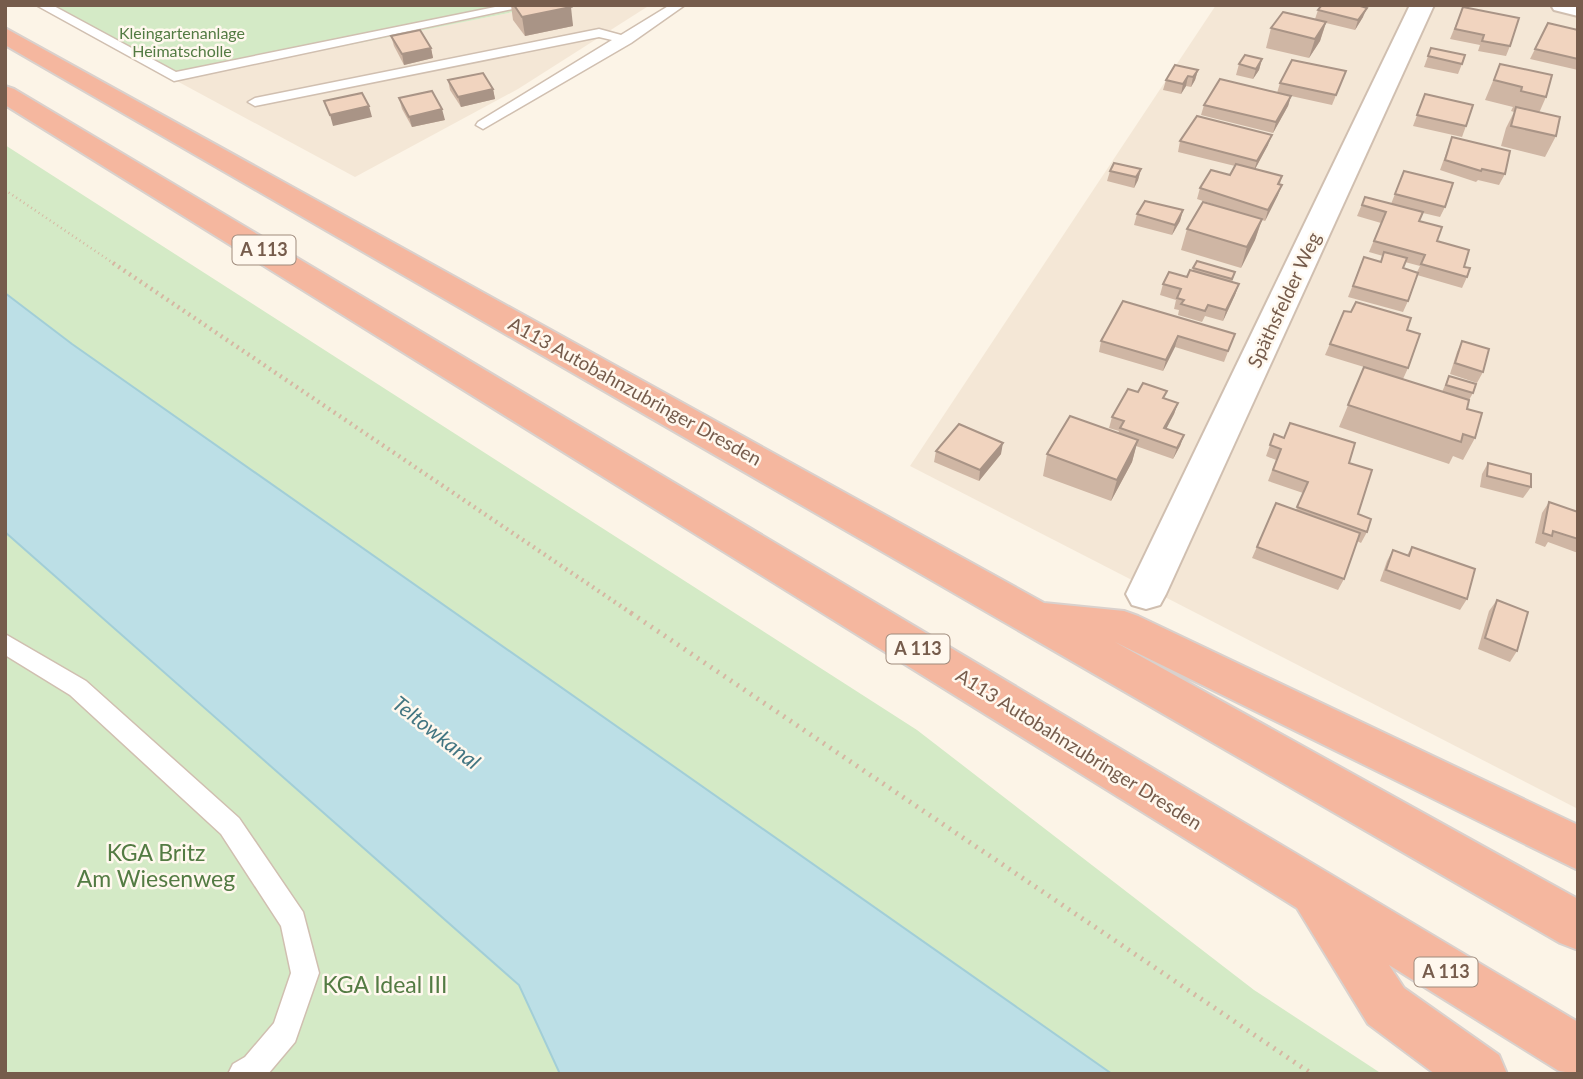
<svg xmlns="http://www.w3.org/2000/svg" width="1583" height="1079" font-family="Lato,sans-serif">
<rect width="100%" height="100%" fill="#fcf4e7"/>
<g fill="#f4e7d6">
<polygon points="548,5 650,5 518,89 355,177 175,80"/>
<polygon points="1216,5 1578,5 1578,809 910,466"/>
</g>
<g fill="#d4eac6">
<polygon points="34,5 548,5 175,80"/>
<polygon points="5,145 917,730 1254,990 1382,1074 1112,1074 72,344 5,293"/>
<polygon points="5,532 519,985 560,1074 5,1074"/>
</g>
<polygon fill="#bcdfe6" stroke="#a2ced7" stroke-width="2" points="5,293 72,344 1112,1074 560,1074 519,985 5,532"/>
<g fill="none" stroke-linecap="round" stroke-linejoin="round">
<g stroke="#d0bfb0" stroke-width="3">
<g id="lane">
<polygon points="36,5 52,5 176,72 505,5 531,5 174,81"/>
<polygon points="670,5 685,5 631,43 483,129 476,125 478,122 612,40 599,37 255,106 248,102 255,98 599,29 621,35"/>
<polygon points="5,634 86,681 239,818 303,912 319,973 295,1042 268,1074 228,1074 233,1064 245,1057 274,1023 291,973 281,926 221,834 70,695 5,655"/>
</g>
</g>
<g stroke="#d0bfb0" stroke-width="4">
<g id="street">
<polygon points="1410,5 1434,5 1166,594 1160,605 1146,609 1132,605 1126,594"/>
<polygon points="1551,5 1578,5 1578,16 1554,10"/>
</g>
</g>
<g stroke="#d9d1cd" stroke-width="4">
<g id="highway">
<polygon points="5,28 1044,603 1124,611 1138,616 1578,825 1578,870 1115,642 1578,899 1578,950 1560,943 5,45"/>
<polygon points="5,86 14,89 1578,1022 1578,1074 1559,1071 1389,965 1404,988 1499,1055 1507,1074 1435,1074 1368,1024 1297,908 5,105"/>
</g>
</g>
<polyline stroke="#d6b7a2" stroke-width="2.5" stroke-dasharray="1 3.5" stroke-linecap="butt" points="5,190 116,265"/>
<polyline stroke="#d6b7a2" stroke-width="4.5" stroke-dasharray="2 4.5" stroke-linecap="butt" points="113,263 634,615"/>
<polyline stroke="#d6b7a2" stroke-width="5" stroke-dasharray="2 6" stroke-linecap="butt" points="631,613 1312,1074"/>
<use href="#lane" fill="#fff" fill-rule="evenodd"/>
<use href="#street" fill="#fff" fill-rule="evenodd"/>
<use href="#highway" fill="#f5b79f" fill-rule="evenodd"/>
</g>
<g fill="#cfb6a4" fill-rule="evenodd">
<polygon points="511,5 569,5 573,26 525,36 513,20"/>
<polygon points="1463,7 1510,46 1506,56 1478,51 1480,45 1450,39"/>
<polygon points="1318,10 1363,17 1355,30 1326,23 1320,41 1309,58 1266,48 1271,28 1315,19"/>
<polygon points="1548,23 1578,30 1578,70 1530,59"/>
<polygon points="391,36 431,48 433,58 404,65 394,46"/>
<polygon points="1431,48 1462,64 1458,74 1424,67"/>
<polygon points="1262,59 1259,70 1253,79 1236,75 1239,64"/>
<polygon points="1500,64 1546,97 1539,113 1556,136 1545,157 1501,146 1506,128 1514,112 1511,111 1513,107 1485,100"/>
<polygon points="1198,70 1195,80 1191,87 1186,86 1181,94 1163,90 1166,80"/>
<polygon points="1346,71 1332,105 1291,96 1288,106 1273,133 1201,115 1204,105 1277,93 1280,83"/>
<polygon points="448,80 493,89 495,99 461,107 450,90"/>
<polygon points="1425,94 1466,126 1462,137 1413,126"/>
<polygon points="399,98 445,120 412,127 402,109"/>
<polygon points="1452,137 1505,174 1499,185 1478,180 1476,182 1440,170"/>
<polygon points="1180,141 1268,145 1255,169 1282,176 1280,184 1278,195 1265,221 1262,220 1255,240 1241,268 1181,250 1187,229 1230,210 1197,199 1200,188 1230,175 1235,166 1178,152"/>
<polygon points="1141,169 1138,180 1134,188 1107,181 1110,171"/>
<path d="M1404,171l41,36 -5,10 -17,-4 -4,8 18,20 27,26 3,10 -5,11 -45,-13 -9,26 -5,11 -55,-15 16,-40 16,5 3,-6 -14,-4 12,-29 -24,-7 8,-19 26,7zM1405,262l15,4 -3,6 -14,-4z"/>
<polygon points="1183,210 1180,221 1172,235 1134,225 1137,214"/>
<polygon points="1193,268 1235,272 1232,282 1239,284 1235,295 1223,321 1205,316 1202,322 1178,315 1179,310 1174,309 1176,300 1160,295 1163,284 1187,277 1193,271"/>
<polygon points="1123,301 1235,334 1224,362 1175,347 1163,371 1099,352 1101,341"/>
<polygon points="1344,311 1407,330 1408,368 1403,379 1442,392 1449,376 1473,393 1469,400 1467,409 1475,438 1463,460 1453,456 1449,464 1339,427 1364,367 1325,355"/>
<polygon points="1462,341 1483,372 1477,383 1450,374 1457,352"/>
<polygon points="1138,392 1178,403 1174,414 1166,429 1184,435 1180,446 1173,459 1136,446 1132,462 1111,501 1043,476 1047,454 1118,433 1119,431 1109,428 1112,417"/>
<polygon points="1274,434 1349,463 1358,514 1367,532 1361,543 1357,541 1344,579 1338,590 1252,558 1276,503 1296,510 1303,493 1268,481 1276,460 1266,456"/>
<polygon points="936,451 1001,454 979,481 934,462"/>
<polygon points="1488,463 1531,487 1523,498 1480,487 1482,474"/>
<polygon points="1549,502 1578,512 1578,553 1548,542 1545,547 1535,543 1542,513"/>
<polygon points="1412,547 1467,599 1460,610 1380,581 1387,561 1393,550 1407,555"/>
<polygon points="1497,600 1517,651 1510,662 1478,649 1489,611"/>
</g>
<g fill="#a99486">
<polygon points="571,7 573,26 525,36 522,17"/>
<polygon points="1367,8 1363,17 1355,30 1358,20"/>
<polygon points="1326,22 1320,41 1309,58 1315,39"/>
<polygon points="431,48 433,58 404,65 402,54"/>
<polygon points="1262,59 1259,70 1253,79 1256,69"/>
<polygon points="1198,70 1195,80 1191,87 1193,77"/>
<polygon points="1188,76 1186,86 1181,94 1183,84"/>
<polygon points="493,89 495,99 461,107 458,97"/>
<polygon points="1291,96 1288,106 1273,133 1276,122"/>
<polygon points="369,106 372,117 333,126 330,115"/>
<polygon points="442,109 445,120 412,127 409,117"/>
<polygon points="1272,135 1268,145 1254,171 1257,161"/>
<polygon points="1141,169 1138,180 1134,188 1136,177"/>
<polygon points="1282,185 1278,195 1265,221 1268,210"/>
<polygon points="1183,210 1180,221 1172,235 1175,225"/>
<polygon points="1262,219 1255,240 1241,268 1247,247"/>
<polygon points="1239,284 1235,295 1223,321 1226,310"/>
<polygon points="1178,336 1175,347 1163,371 1166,360"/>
<polygon points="1178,403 1174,414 1161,439 1164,428"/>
<polygon points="1184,435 1180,446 1173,459 1177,448"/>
<polygon points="1138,440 1132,462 1111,501 1117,480"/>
<polygon points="1003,443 1001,454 979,481 980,470"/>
</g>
<g fill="#f1d4bf" stroke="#a99486" stroke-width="2">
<polygon points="514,5 569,5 571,7 522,17"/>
<polygon points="1322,5 1357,5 1367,8 1358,20 1318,10"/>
<polygon points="1463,7 1519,18 1510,46 1482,41 1484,35 1455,29"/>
<polygon points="1283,12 1326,22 1315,39 1271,28"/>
<polygon points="1548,23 1578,30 1578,59 1535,49"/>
<polygon points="420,30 431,48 402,54 391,36"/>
<polygon points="1431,48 1465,55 1462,64 1428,56"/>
<polygon points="1245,55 1262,59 1256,69 1239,64"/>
<polygon points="1292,60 1346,71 1336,95 1280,83"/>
<polygon points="1500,64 1552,75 1546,97 1521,91 1522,87 1494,80"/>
<polygon points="1175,65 1198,70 1193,77 1188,76 1183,84 1166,80"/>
<polygon points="483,73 493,89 458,97 448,80"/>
<polygon points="1220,79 1291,96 1276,122 1204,105"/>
<polygon points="432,91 442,109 409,117 399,98"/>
<polygon points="362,93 369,106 330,115 324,101"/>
<polygon points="1425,94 1473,105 1466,126 1417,115"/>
<polygon points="1516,107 1560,117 1556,136 1511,126"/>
<polygon points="1197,116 1272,135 1257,161 1180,141"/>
<polygon points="1452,137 1510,151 1505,174 1482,169 1481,171 1445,160"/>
<polygon points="1114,163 1141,169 1136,177 1110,171"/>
<polygon points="1236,164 1282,176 1278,184 1282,185 1268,210 1200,188 1211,170 1230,175"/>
<polygon points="1404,171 1453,183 1445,207 1395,194"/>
<polygon points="1365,197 1423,212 1419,221 1442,227 1437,241 1469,250 1464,267 1470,268 1467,277 1421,264 1425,255 1374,241 1386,212 1362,205"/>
<polygon points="1145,201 1183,210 1175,225 1137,214"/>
<polygon points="1203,202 1262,219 1247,247 1187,229"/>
<polygon points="1384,252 1407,258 1403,268 1418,273 1408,301 1353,286 1364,257 1381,262"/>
<polygon points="1197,261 1235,272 1232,279 1193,268"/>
<polygon points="1190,270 1239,284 1226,310 1208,305 1205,311 1181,304 1184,300 1177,298 1181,289 1163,284 1169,272 1187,277"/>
<polygon points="1123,301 1235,334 1228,351 1178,336 1166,360 1101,341"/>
<polygon points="1356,302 1411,318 1407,330 1420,334 1408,368 1330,344 1344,311 1351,312"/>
<polygon points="1462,341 1489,349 1483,372 1455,363"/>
<polygon points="1364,367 1469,400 1467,409 1482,413 1475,438 1463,434 1461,442 1348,405"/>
<polygon points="1449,376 1476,384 1473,393 1446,385"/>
<polygon points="1143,383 1167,391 1163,398 1178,403 1164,428 1184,435 1177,448 1120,428 1124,421 1112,417 1128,389 1138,392"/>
<polygon points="1070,416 1138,440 1117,480 1047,454"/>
<polygon points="1290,423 1355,443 1349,463 1372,470 1358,514 1371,519 1367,532 1297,507 1308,482 1273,470 1281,449 1270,445 1274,434 1284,438"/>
<polygon points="959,424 1003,443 980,470 936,451"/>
<polygon points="1488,463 1531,474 1531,487 1487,476"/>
<polygon points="1549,502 1578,512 1578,539 1553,531 1552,536 1543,533"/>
<polygon points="1276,503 1360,533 1344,579 1257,547"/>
<polygon points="1412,547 1475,569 1467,599 1386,570 1393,550 1409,556"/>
<polygon points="1497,600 1528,612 1517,651 1485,638"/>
</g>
<g text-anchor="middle" stroke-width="5" stroke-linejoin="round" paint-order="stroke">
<g font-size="16" fill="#537b43" stroke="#fff8ee">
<text x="182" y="39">Kleingartenanlage<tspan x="182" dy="18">Heimatscholle</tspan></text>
</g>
<g fill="#fff8ee" stroke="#9f8b7d" stroke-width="2">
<rect x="232.5" y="235.5" width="63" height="29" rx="5"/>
<rect x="886.5" y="634.5" width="63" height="29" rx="5"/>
<rect x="1414.5" y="957.5" width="63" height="29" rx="5"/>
</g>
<g font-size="18" font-weight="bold" fill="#765c4c">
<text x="264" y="256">A 113</text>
<text x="918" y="655">A 113</text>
<text x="1446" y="978">A 113</text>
</g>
<g font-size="19" fill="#765c4c" stroke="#fff8ee">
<text transform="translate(1284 300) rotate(-65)" y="7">Späthsfelder Weg</text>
<text transform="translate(635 391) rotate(29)" y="7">A113 Autobahnzubringer Dresden</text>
<text transform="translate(1079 749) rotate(32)" y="7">A113 Autobahnzubringer Dresden</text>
</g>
<g font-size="21" font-style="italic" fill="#437682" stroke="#fff8ee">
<text transform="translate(436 733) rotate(38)" y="7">Teltowkanal</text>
</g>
<g font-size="23" fill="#537b43" stroke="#fff8ee">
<text x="156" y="861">KGA Britz<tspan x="156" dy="26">Am Wiesenweg</tspan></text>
<text x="385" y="993">KGA Ideal III</text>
</g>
</g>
<rect width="1583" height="1079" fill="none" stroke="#765c4c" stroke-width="14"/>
</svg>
